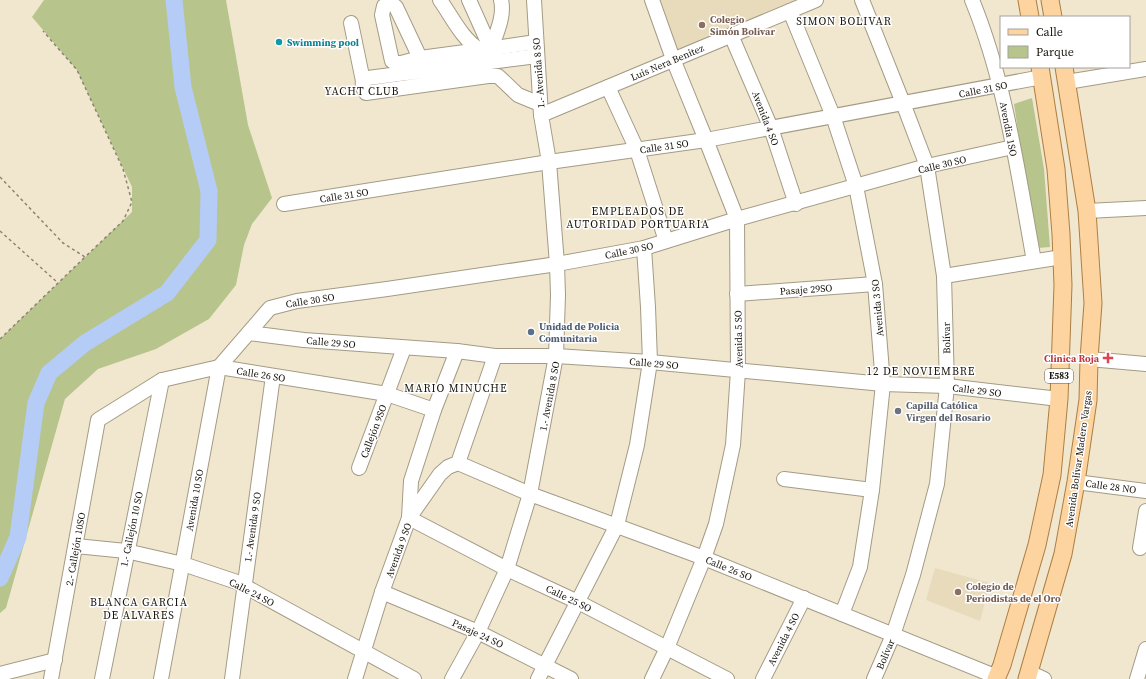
<svg xmlns="http://www.w3.org/2000/svg" width="1146" height="679" font-family="'Source Serif 4',serif">
<rect width="100%" height="100%" fill="#f1e7cf"/>
<g fill="#e8dbbc">
<polygon points="658,0 796,0 677,51"/>
<polygon points="935,568 990,583 980,621 926,600"/>
</g>
<g fill="#b7c58c">
<polygon points="44,0 226,0 248,125 272,198 252,224 244,245 236,285 209,319 156,349 98,369 65,399 6,608 0,613 0,339 132,212 132,187 77,70 32,17"/>
<polygon points="1032,98 1044,169 1050,247 1038,248 1028,197 1014,104"/>
</g>
<g fill="none" stroke-linecap="round" stroke-linejoin="round">
<polyline stroke="#b4ccf6" stroke-width="17" points="0,578 18,537 36,403 49,373 85,343 167,293 208,240 209,191 183,87 174,0"/>
<g stroke="#a49b85" stroke-width="16">
<g id="minor">
<path d="M440,0c12,17 22,39 40,50l56,-8"/>
<polyline points="469,0 491,49 493,57"/>
<polyline points="862,0 903,103 927,166 944,276 947,386 937,484 913,575 893,635 874,679"/>
<path d="M972,0c34,83 46,174 62,261"/>
<polyline points="790,11 833,116 856,186 875,284 883,384 872,490 860,567 842,614"/>
<polyline points="351,23 363,81"/>
<polyline points="731,35 771,128 796,204"/>
<path d="M491,49c5,-15 14,-33 10,-49"/>
<path d="M537,56l-169,22 -5,3c-1,5 0,8 3,12l122,-17h10l20,19 17,7h5"/>
<polyline points="420,58 396,7 391,3 384,6 382,15 392,61 395,63 401,63 420,58 480,50"/>
<polyline points="1067,82 1146,69"/>
<polyline points="608,87 637,150 666,241"/>
<polyline points="541,115 816,0"/>
<polyline points="284,204 549,162 706,140 1042,77"/>
<polyline points="1087,211 1146,208"/>
<polyline points="944,276 1062,257"/>
<polyline points="737,294 875,284"/>
<polyline points="249,333 304,340 457,351 495,356 556,356 650,362 883,384 947,386 1059,399"/>
<polyline points="495,356 458,463 448,467 440,474 409,518 507,569 578,602 727,679"/>
<polyline points="1089,359 1146,364"/>
<polyline points="458,463 530,494 704,558 997,677"/>
<polyline points="359,468 404,348"/>
<polyline points="784,479 872,490"/>
<polyline points="1076,482 1146,491"/>
<polyline points="76,546 126,551 183,564 237,582 414,679"/>
<polyline points="1140,548 1146,511"/>
<polyline points="382,592 478,632 571,679"/>
<polyline points="1029,672 1044,679"/>
<polyline points="0,674 55,660"/>
<polyline points="51,679 98,420 162,380 219,367 387,394 434,410"/>
<polyline points="102,679 162,380"/>
<polyline points="161,679 219,367 270,308 297,301 387,289 557,264 644,248 737,219 927,166 1013,147"/>
<polyline points="232,679 273,376"/>
<polyline points="355,679 382,592 409,518 411,481 434,410 457,351"/>
<polyline points="452,679 478,632 507,569 530,494 556,356 558,295 557,264 549,162 541,115 534,0"/>
<polyline points="538,679 617,525 637,445 650,362 648,307 644,248"/>
<polyline points="652,679 667,648 704,558 716,524 733,445 738,371 737,219 706,140 673,59 652,0"/>
<polyline points="763,679 804,598"/>
<polyline points="1137,679 1146,649"/>
</g>
</g>
<g stroke="#ac7e43" stroke-width="19">
<g id="major">
<polyline points="1027,0 1030,17"/>
<polyline points="1050,0 1053,17"/>
<polyline points="996,679 1002,665 1037,545 1052,475 1059,399 1063,285 1061,234 1056,169 1040,67"/>
<polyline points="1027,679 1063,554 1076,482 1088,400 1089,359 1093,303 1087,211 1064,67"/>
</g>
</g>
<g stroke="#8b8473" stroke-width="1.5" stroke-dasharray="3 3" stroke-linecap="butt">
<polyline points="0,177 63,243 85,257 123,221 132,202 123,169 77,70 43,31"/>
<polyline points="0,231 58,283"/>
<polyline points="0,339 85,257"/>
</g>
<use href="#minor" stroke="#fff" stroke-width="14"/>
<use href="#major" stroke="#fdd4a0" stroke-width="17"/>
</g>
<g fill="#8d6e63" stroke="#fff" stroke-width="1.5">
<circle cx="702" cy="25" r="4"/>
<circle cx="958" cy="592" r="4"/>
</g>
<circle fill="#0f9aa8" stroke="#fff" stroke-width="1.5" cx="279" cy="42" r="4"/>
<circle fill="#5c6f8a" stroke="#fff" stroke-width="1.5" cx="531" cy="332" r="4"/>
<path fill="#e0444e" stroke="#fff" stroke-width="1.5" d="M1106 352h4v4h4v4h-4v4h-4v-4h-4v-4h4z"/>
<circle fill="#6b7280" stroke="#fff" stroke-width="1.5" cx="898" cy="411" r="4"/>
<g text-anchor="middle" stroke-width="3" stroke-linejoin="round" paint-order="stroke">
<rect fill="#fff" stroke="#5e5b56" stroke-width="1" x="1045" y="369" width="28" height="14" rx="3"/>
<g font-size="9" font-weight="bold" fill="#19150d">
<text x="1059" y="379">E583</text>
</g>
<g font-size="10" font-weight="bold" fill="#785e54" stroke="#fff" text-anchor="start">
<text x="710" y="23">Colegio<tspan x="710" dy="12">Simón Bolivar</tspan></text>
<text x="966" y="590">Colegio de<tspan x="966" dy="12">Periodistas de el Oro</tspan></text>
</g>
<g font-size="10" font-weight="bold" fill="#0d838f" stroke="#fff" text-anchor="start">
<text x="287" y="46">Swimming pool</text>
</g>
<g font-size="10" fill="#19150d" stroke="#fff">
<text transform="translate(667 62) rotate(-23)" y="4">Luis Nera Benitez</text>
<text transform="translate(538 73) rotate(-94)" y="4">1.- Avenida 8 SO</text>
<text transform="translate(983 89) rotate(-11)" y="4">Calle 31 SO</text>
<text transform="translate(766 118) rotate(69)" y="4">Avenida 4 SO</text>
<text transform="translate(1009 129) rotate(79)" y="4">Avendia 1SO</text>
<text transform="translate(664 146) rotate(-8)" y="4">Calle 31 SO</text>
<text transform="translate(942 164) rotate(-13)" y="4">Calle 30 SO</text>
<text transform="translate(344 195) rotate(-9)" y="4">Calle 31 SO</text>
<text transform="translate(629 250) rotate(-12)" y="4">Calle 30 SO</text>
<text transform="translate(806 289) rotate(-4)" y="4">Pasaje 29SO</text>
<text transform="translate(310 300) rotate(-9)" y="4">Calle 30 SO</text>
<text transform="translate(877 308) rotate(-95)" y="4">Avenida 3 SO</text>
<text transform="translate(946 338) rotate(-91)" y="4">Bolívar</text>
<text transform="translate(738 339) rotate(-91)" y="4">Avenida 5 SO</text>
<text transform="translate(331 342) rotate(5)" y="4">Calle 29 SO</text>
<text transform="translate(654 363) rotate(5)" y="4">Calle 29 SO</text>
<text transform="translate(261 374) rotate(9)" y="4">Calle 26 SO</text>
<text transform="translate(977 390) rotate(7)" y="4">Calle 29 SO</text>
<text transform="translate(549 396) rotate(-79)" y="4">1.- Avenida 8 SO</text>
<text transform="translate(373 431) rotate(-69)" y="4">Callejón 9SO</text>
<text transform="translate(1078 459) rotate(-82)" y="4">Avenida Bolívar Madero Vargas</text>
<text transform="translate(1111 486) rotate(8)" y="4">Calle 28 NO</text>
<text transform="translate(194 500) rotate(-80)" y="4">Avenida 10 SO</text>
<text transform="translate(252 527) rotate(-82)" y="4">1.- Avenida 9 SO</text>
<text transform="translate(131 529) rotate(-78)" y="4">1.- Callejón 10 SO</text>
<text transform="translate(75 549) rotate(-80)" y="4">2.- Callejón 10SO</text>
<text transform="translate(398 550) rotate(-70)" y="4">Avenida 9 SO</text>
<text transform="translate(729 568) rotate(22)" y="4">Calle 26 SO</text>
<text transform="translate(252 592) rotate(27)" y="4">Calle 24 SO</text>
<text transform="translate(569 598) rotate(26)" y="4">Calle 25 SO</text>
<text transform="translate(478 633) rotate(25)" y="4">Pasaje 24 SO</text>
<text transform="translate(783 639) rotate(-63)" y="4">Avenida 4 SO</text>
<text transform="translate(885 654) rotate(-67)" y="4">Bolívar</text>
</g>
<g font-size="10" font-weight="bold" fill="#4e5e75" stroke="#fff" text-anchor="start">
<text x="539" y="330">Unidad de Policia<tspan x="539" dy="12">Comunitaria</tspan></text>
</g>
<g font-size="10" font-weight="bold" fill="#be3a42" stroke="#fff" text-anchor="end">
<text x="1099" y="362">Clinica Roja</text>
</g>
<g font-size="10" font-weight="bold" fill="#5b616d" stroke="#fff" text-anchor="start">
<text x="906" y="409">Capilla Católica<tspan x="906" dy="12">Virgen del Rosario</tspan></text>
</g>
<g font-size="11" letter-spacing="1" fill="#19150d" stroke="#fff">
<text x="844" y="25">SIMON BOLIVAR</text>
<text x="362" y="95">YACHT CLUB</text>
<text x="638" y="215">EMPLEADOS DE<tspan x="638" dy="13">AUTORIDAD PORTUARIA</tspan></text>
<text x="921" y="375">12 DE NOVIEMBRE</text>
<text x="456" y="392">MARIO MINUCHE</text>
<text x="139" y="606">BLANCA GARCIA<tspan x="139" dy="13">DE ALVARES</tspan></text>
</g>
</g>
<rect x="1000" y="16" width="130" height="52" fill="#ffffff" stroke="#a3a19e"/>
<rect x="1008" y="29" width="20" height="6" fill="#fdd4a0" stroke="#a3a19e"/>
<text x="1036" y="36" font-size="12" fill="#19150d">Calle</text>
<rect x="1008" y="46" width="20" height="12" fill="#b7c58c" stroke="#a3a19e"/>
<text x="1036" y="56" font-size="12" fill="#19150d">Parque</text>
</svg>
